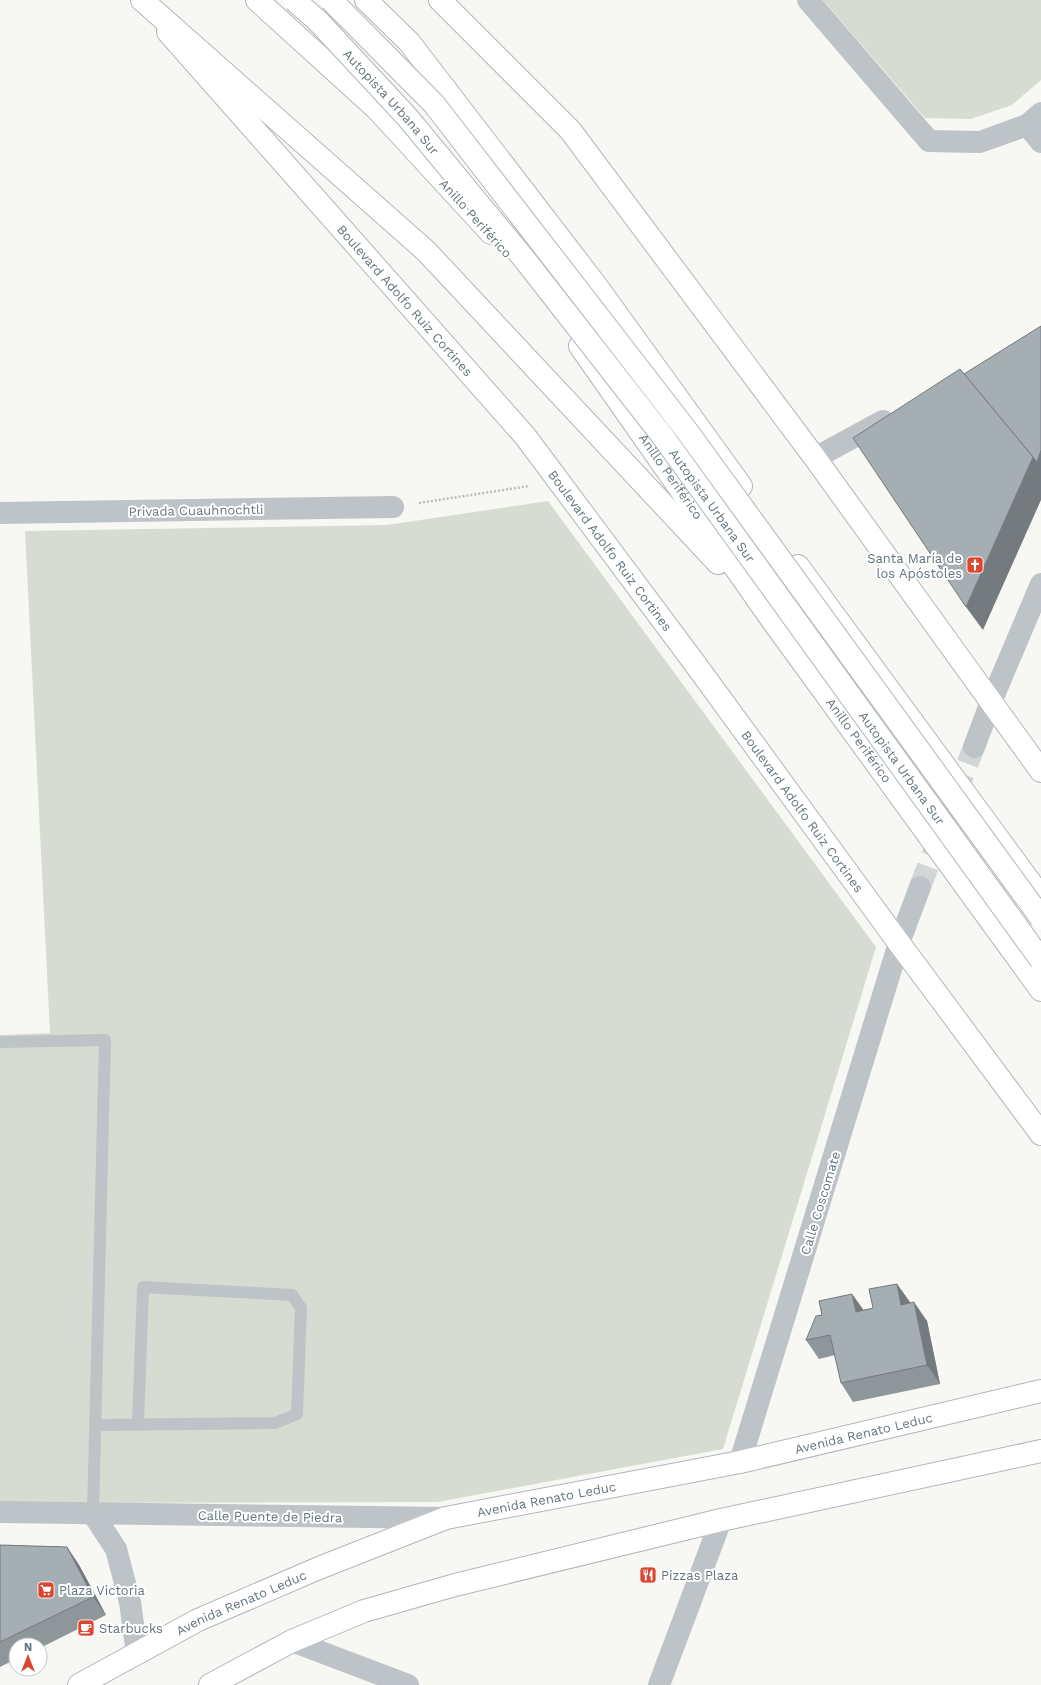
<svg xmlns="http://www.w3.org/2000/svg" width="1041" height="1685" font-family="'Work Sans',sans-serif">
<rect width="100%" height="100%" fill="#f7f7f4"/>
<g fill="#d7dcd3">
<polygon points="823,0 1041,0 1041,80 1012,105 971,119 925,118"/>
<polygon points="548,501 876,947 723,1449 438,1502 0,1503 0,1035 50,1033 25,531 387,525"/>
</g>
<g fill="none" stroke-linecap="round" stroke-linejoin="round">
<polyline stroke="#d2d6d6" stroke-width="22" stroke-dasharray="22 11" stroke-linecap="butt" points="920,887 974,747"/>
<g stroke="#b0b7ba" stroke-width="24">
<g id="secondary">
<polyline points="440,0 570,130 815,458 1041,771"/>
<path id="s1" d="M168,32l357,404 168,225 206,282 142,191"/>
<path id="s2" d="M79,1685l119,-65 121,-52 127,-50 294,-56 301,-71"/>
<polyline points="210,1685 292,1641 364,1611 455,1585 721,1520 1041,1451"/>
</g>
</g>
<g stroke="#b1b6b9" stroke-width="24">
<g id="highway">
<polyline points="142,0 426,251 718,563"/>
<polyline points="257,0 376,108 491,233"/>
<polyline points="366,0 409,42 595,284 741,486"/>
<path id="s3" d="M580,346l192,274 269,370"/>
<polyline points="798,566 1041,897"/>
</g>
</g>
<polyline stroke="#babdbf" stroke-width="2.5" stroke-dasharray="2 2" stroke-linecap="butt" points="419,503 529,486"/>
<g stroke="#bdc3c6" stroke-width="12">
<polyline points="0,1042 105,1040 93,1514"/>
<polyline points="96,1425 275,1423 297,1414 301,1308 292,1295 143,1287 138,1424"/>
</g>
<g stroke="#bdc3c6" stroke-width="22">
<polyline points="808,0 929,141 980,142 1027,125 1041,113"/>
<polyline points="1027,125 1041,142"/>
<polyline points="815,458 883,421"/>
<polyline points="0,513 393,507"/>
<polyline points="974,747 991,702 1041,584"/>
<polyline points="740,1462 899,943 920,887"/>
<polyline points="0,1512 446,1518"/>
<polyline points="93,1514 116,1549 130,1602 137,1654"/>
<polyline points="292,1641 408,1685"/>
<polyline points="659,1685 721,1520"/>
</g>
<use href="#secondary" stroke="#fff" stroke-width="22"/>
<use href="#highway" stroke="#fff" stroke-width="22"/>
<g stroke="#b1b6b9" stroke-width="24" stroke-linecap="butt">
<g id="highway-bridge">
<path id="s4" d="M294,0l23,20 91,98 117,142 136,174 380,526"/>
<polyline points="331,0 434,104 687,431 1041,918"/>
</g>
</g>
<use href="#highway-bridge" stroke="#fff" stroke-width="22"/>
</g>
<g fill="#8e969a">
<polygon points="897,1284 910,1303 927,1321 940,1384 853,1402 841,1383 835,1355 819,1359 806,1340 822,1315 852,1294 863,1310 873,1308"/>
<polygon points="0,1545 67,1547 79,1565 106,1615 40,1648 40,1645 16,1645 16,1659 0,1667"/>
</g>
<g fill="#747a7d">
<polygon points="1041,450 1041,500 983,630 966,607 1033,457"/>
<polygon points="897,1284 910,1302 914,1323 901,1305"/>
<polygon points="852,1294 865,1312 856,1312"/>
<polygon points="914,1302 927,1321 940,1384 927,1365"/>
<polygon points="67,1547 79,1565 106,1615 93,1597"/>
</g>
<g fill="#a5afb3" stroke="#747a7d">
<polygon points="1041,326 1041,450 1037,462 1033,457 964,374"/>
<polygon points="960,369 1033,457 966,607 853,438"/>
<polygon points="897,1284 901,1305 914,1302 927,1365 841,1383 830,1335 806,1340 816,1316 822,1315 819,1301 852,1294 856,1312 873,1308 869,1289"/>
<polygon points="0,1545 67,1547 93,1597 0,1642"/>
</g>
<defs>
<g id="church-square" transform="scale(0.9)"><rect x="-9" y="-9" width="18" height="18" rx="4" fill="#dc452f" stroke="#fff"/><path d="M-1.2-6h2.4v3.5h3.3v2.4h-3.3V6h-2.4V-.1h-3.3v-2.4h3.3Z" fill="#fff"/></g>
<g id="restaurant-square" transform="scale(0.9)"><rect x="-9" y="-9" width="18" height="18" rx="4" fill="#dc452f" stroke="#fff"/><path d="M-5-6h1v4h1v-4h1v4h1v-4h1v5L-1.5 .5V6h-2V.5L-5-1ZM5-6V6H3V1.5H1.5Q1.5-4 5-6Z" fill="#fff"/></g>
<g id="supermarket-square" transform="scale(0.9)"><rect x="-9" y="-9" width="18" height="18" rx="4" fill="#dc452f" stroke="#fff"/><path d="M-6-5.5h2.5l.6 2H6L4.5 2H-2.5L-4.4-4H-6ZM-1.5 3.2a1.3 1.3 0 1 0 .1 0ZM3 3.2a1.3 1.3 0 1 0 .1 0Z" fill="#fff"/></g>
<g id="cafe-square" transform="scale(0.9)"><rect x="-9" y="-9" width="18" height="18" rx="4" fill="#dc452f" stroke="#fff"/><path d="M-5.5-4.5H6V0H3Q3 3.5 0 3.5H-2.5Q-5.5 3.5-5.5 0ZM3-3.2v2h1.7v-2ZM-6 4.5H4V6H-6Z" fill="#fff"/></g>
</defs>
<g fill-rule="evenodd">
<use href="#church-square" x="975" y="565"/>
<use href="#restaurant-square" x="648" y="1575"/>
<use href="#supermarket-square" x="46" y="1590"/>
<use href="#cafe-square" x="86" y="1628"/>
</g>
<g text-anchor="middle" stroke-width="4" stroke-linejoin="round" paint-order="stroke">
<g font-size="13" fill="#63757e" stroke="#fff">
<text dy="5" stroke="none"><textPath href="#s4" startOffset="141">Autopista Urbana Sur</textPath></text>
<text transform="translate(476 218) rotate(48)" y="5">Anillo Periférico</text>
<text dy="5" stroke="none"><textPath href="#s1" startOffset="358">Boulevard Adolfo Ruiz Cortines</textPath></text>
<text dy="5" stroke="none"><textPath href="#s3" startOffset="159">Anillo Periférico</textPath></text>
<text dy="5" stroke="none"><textPath href="#s4" startOffset="657">Autopista Urbana Sur</textPath></text>
<text transform="translate(196 510) rotate(-1)" y="5">Privada Cuauhnochtli</text>
<text dy="5" stroke="none"><textPath href="#s1" startOffset="682">Boulevard Adolfo Ruiz Cortines</textPath></text>
<text dy="5" stroke="none"><textPath href="#s3" startOffset="483">Anillo Periférico</textPath></text>
<text dy="5" stroke="none"><textPath href="#s4" startOffset="981">Autopista Urbana Sur</textPath></text>
<text dy="5" stroke="none"><textPath href="#s1" startOffset="1006">Boulevard Adolfo Ruiz Cortines</textPath></text>
<text transform="translate(820 1203) rotate(-73)" y="5">Calle Coscomate</text>
<text dy="5" stroke="none"><textPath href="#s2" startOffset="830">Avenida Renato Leduc</textPath></text>
<text dy="5" stroke="none"><textPath href="#s2" startOffset="506">Avenida Renato Leduc</textPath></text>
<text transform="translate(270 1516) rotate(1)" y="5">Calle Puente de Piedra</text>
<text dy="5" stroke="none"><textPath href="#s2" startOffset="182">Avenida Renato Leduc</textPath></text>
</g>
<g font-size="13" fill="#63757e" stroke="#fff" text-anchor="start">
<text x="962" y="563" text-anchor="end">Santa María de<tspan x="962" dy="15">los Apóstoles</tspan></text>
<text x="661" y="1580">Pizzas Plaza</text>
<text x="59" y="1595">Plaza Victoria</text>
<text x="99" y="1633">Starbucks</text>
</g>
</g>
<g transform="translate(28 1657)"><circle r="19" fill="#ffffff" stroke="#c1c8cb"/>
<path d="M0-3L7 15L0 10L-7 15Z" fill="#dc452f"/>
<text y="-6" font-size="11" font-weight="bold" text-anchor="middle" fill="#63757e">N</text>
</g>
</svg>
